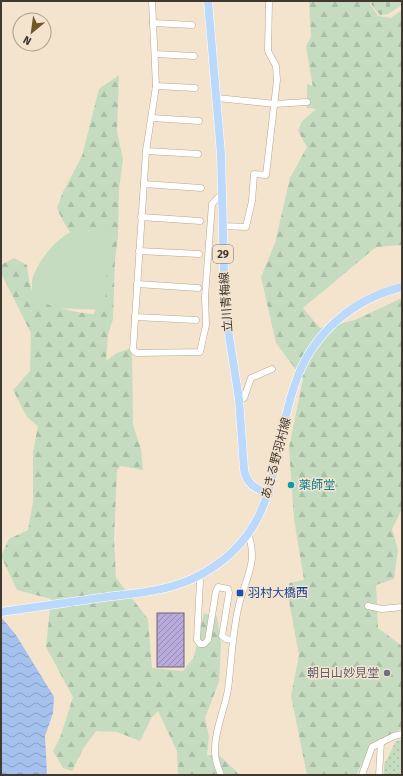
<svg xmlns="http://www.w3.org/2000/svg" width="403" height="776" font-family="'Fira Sans','Noto Sans JP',sans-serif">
<defs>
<pattern id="grass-dots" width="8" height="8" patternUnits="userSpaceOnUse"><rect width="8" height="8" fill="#c5dcc0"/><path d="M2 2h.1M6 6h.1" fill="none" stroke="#aabea5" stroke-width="1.8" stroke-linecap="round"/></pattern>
<pattern id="forest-firs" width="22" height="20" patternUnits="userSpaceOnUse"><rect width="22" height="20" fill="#c5dcc0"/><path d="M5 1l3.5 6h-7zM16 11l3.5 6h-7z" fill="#aabea5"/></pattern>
<pattern id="cemetery-stones" width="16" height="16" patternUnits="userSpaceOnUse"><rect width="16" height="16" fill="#c5dcc0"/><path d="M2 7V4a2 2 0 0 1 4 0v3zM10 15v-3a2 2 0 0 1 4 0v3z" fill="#aabea5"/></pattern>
<pattern id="water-waves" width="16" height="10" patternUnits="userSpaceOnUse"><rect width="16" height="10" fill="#a5c1ed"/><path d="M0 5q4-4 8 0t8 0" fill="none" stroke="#889ec0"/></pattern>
<pattern id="building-hatch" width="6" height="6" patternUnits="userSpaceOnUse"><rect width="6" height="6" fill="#b8abdb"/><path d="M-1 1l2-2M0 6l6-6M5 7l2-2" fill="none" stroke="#978cb2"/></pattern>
</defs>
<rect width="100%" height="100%" fill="#f4e3cd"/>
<polygon fill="url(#grass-dots)" points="402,740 402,775 384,775 384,765 396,741"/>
<g fill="url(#forest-firs)">
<polygon points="309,1 371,1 370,4 378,16 391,18 402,10 402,245 376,247 303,308 320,328 355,320 402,298 402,509 392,529 398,550 394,579 376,585 378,628 402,646 402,728 371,746 356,775 307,775 291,696 299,655 289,601 289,583 304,580 294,519 289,448 303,379 276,343 261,277 275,243 290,178 307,147 298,131 302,121 315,110 313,88 306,46 311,37"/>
<path d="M119,75l-2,57 6,27 -4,30 -1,47 -3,24 -2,59 -5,16 -2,26 11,-8 15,-5 1,77 8,24 2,21 -22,-4 -4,4 -3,69 2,39 32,41 4,49 31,3 11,-14 10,-44 13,4 4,27 -2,38 -14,36 4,18 -2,19 13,1 20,19h-62l-1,-24 -19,-40 -6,6 -12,24 -23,-9 -21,-1 -13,18 -11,22 -9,-3 -10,-17 7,-13 13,-41 -27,-50 5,-48 -34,-9 -16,-34 8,-17 19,-9 5,-28v-50l5,-26 -11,-9 -14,-27 17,-19 1,-38 -30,-60v-8l13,-7 13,7c1,8 2,20 6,28 7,12 47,21 61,21l4,-11 7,-68 -35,-3 -7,-11 -6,-13 6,-16 19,-36 17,-67z"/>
</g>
<polygon fill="url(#cemetery-stones)" points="373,1 402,1 402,5 388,14 380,15 371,4"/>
<g fill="#c5dcc0">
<polygon points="307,84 320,88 318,109 307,108"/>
<path d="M80,229l28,3 -3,78 -50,-2 -23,-12c0,-7 -1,-16 2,-22 7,-17 27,-42 46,-45z"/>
</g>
<polygon fill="url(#water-waves)" points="1,617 16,635 54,697 53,713 45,736 47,775 1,775"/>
<rect fill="url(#building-hatch)" stroke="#6a657b" x="157" y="613" width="27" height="54"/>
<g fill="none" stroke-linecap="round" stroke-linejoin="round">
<g stroke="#b8a793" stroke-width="7">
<g id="minor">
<polyline points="152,1 156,86 146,151 133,350 137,353 200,352 206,325 205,297 212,204 222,193"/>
<polyline points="153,23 192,25"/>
<polyline points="155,54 194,56"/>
<polyline points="156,86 195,88"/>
<polyline points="217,98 275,104 307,102"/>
<polyline points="152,118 199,121"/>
<polyline points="146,151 198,154"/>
<polyline points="144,184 201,188"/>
<polyline points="141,217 200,221"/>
<polyline points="223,226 246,227 252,201 254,174 266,175 277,80 276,66 268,51 269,1"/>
<polyline points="139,251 199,254"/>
<polyline points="137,284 198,288"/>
<polyline points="135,317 196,320"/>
<polyline points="239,399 244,398 251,378 272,369"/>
<polyline points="200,581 197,640 200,644 204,644 208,640 216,591 218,587 228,589 229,593 222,636 226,639 232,640"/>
<polyline points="368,606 382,609 402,607"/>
<path d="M221,775c-3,-7 -6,-15 -6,-23 -1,-21 10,-43 13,-63 4,-30 4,-59 12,-88 7,-26 18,-40 8,-67"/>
<polyline points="362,775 372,747 394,736 402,734"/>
<polyline points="379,775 381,742"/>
</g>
</g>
<g stroke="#fff" stroke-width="9">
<g id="major">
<path d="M208,1l13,153 4,156 14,89 5,70c2,15 12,20 25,25"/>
<path d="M1,612c35,-5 70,-10 105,-15 32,-4 66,-6 96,-23 81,-45 67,-119 94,-193 17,-48 57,-82 106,-94"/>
</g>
</g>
<use href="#minor" stroke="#fff" stroke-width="6"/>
<use href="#major" stroke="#bbd9fc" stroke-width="8"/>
</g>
<circle fill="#0f9aa8" stroke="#f4e3cd" stroke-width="1.5" cx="291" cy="485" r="4"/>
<rect fill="#1a4fb4" stroke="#f4e3cd" stroke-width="1.5" x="236" y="589" width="8" height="8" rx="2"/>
<circle fill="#6b7280" stroke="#f4e3cd" stroke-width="1.5" cx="387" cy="673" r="4"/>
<g text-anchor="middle" stroke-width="3" stroke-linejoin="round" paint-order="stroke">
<rect fill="#f4e3cd" stroke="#766c5f" stroke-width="1" x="213" y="245" width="20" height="18" rx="3"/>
<g font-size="11" font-weight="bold" fill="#403930">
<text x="223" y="258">29</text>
</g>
<g font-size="12" fill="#403930" stroke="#f4e3cd">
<text transform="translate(226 302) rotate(-94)" y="4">立川青梅線</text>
<text transform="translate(276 458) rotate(-75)" y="4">あきる野羽村線</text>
</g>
<g font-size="12" fill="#0d838f" stroke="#f4e3cd" text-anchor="start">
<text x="299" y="489">薬師堂</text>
</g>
<g font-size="12" fill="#164399" stroke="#f4e3cd" text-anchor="start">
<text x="248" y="597">羽村大橋西</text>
</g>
<g font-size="12" fill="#5b616d" stroke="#f4e3cd" text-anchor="end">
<text x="379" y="677">朝日山妙見堂</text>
</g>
</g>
<rect width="403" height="776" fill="none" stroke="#403930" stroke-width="4"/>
<g transform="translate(32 32) rotate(209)"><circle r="19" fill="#f4e3cd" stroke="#ac9f8e"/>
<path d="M0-3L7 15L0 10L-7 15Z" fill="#73572a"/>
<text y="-6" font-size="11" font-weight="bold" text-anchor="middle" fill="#403930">N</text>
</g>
</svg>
